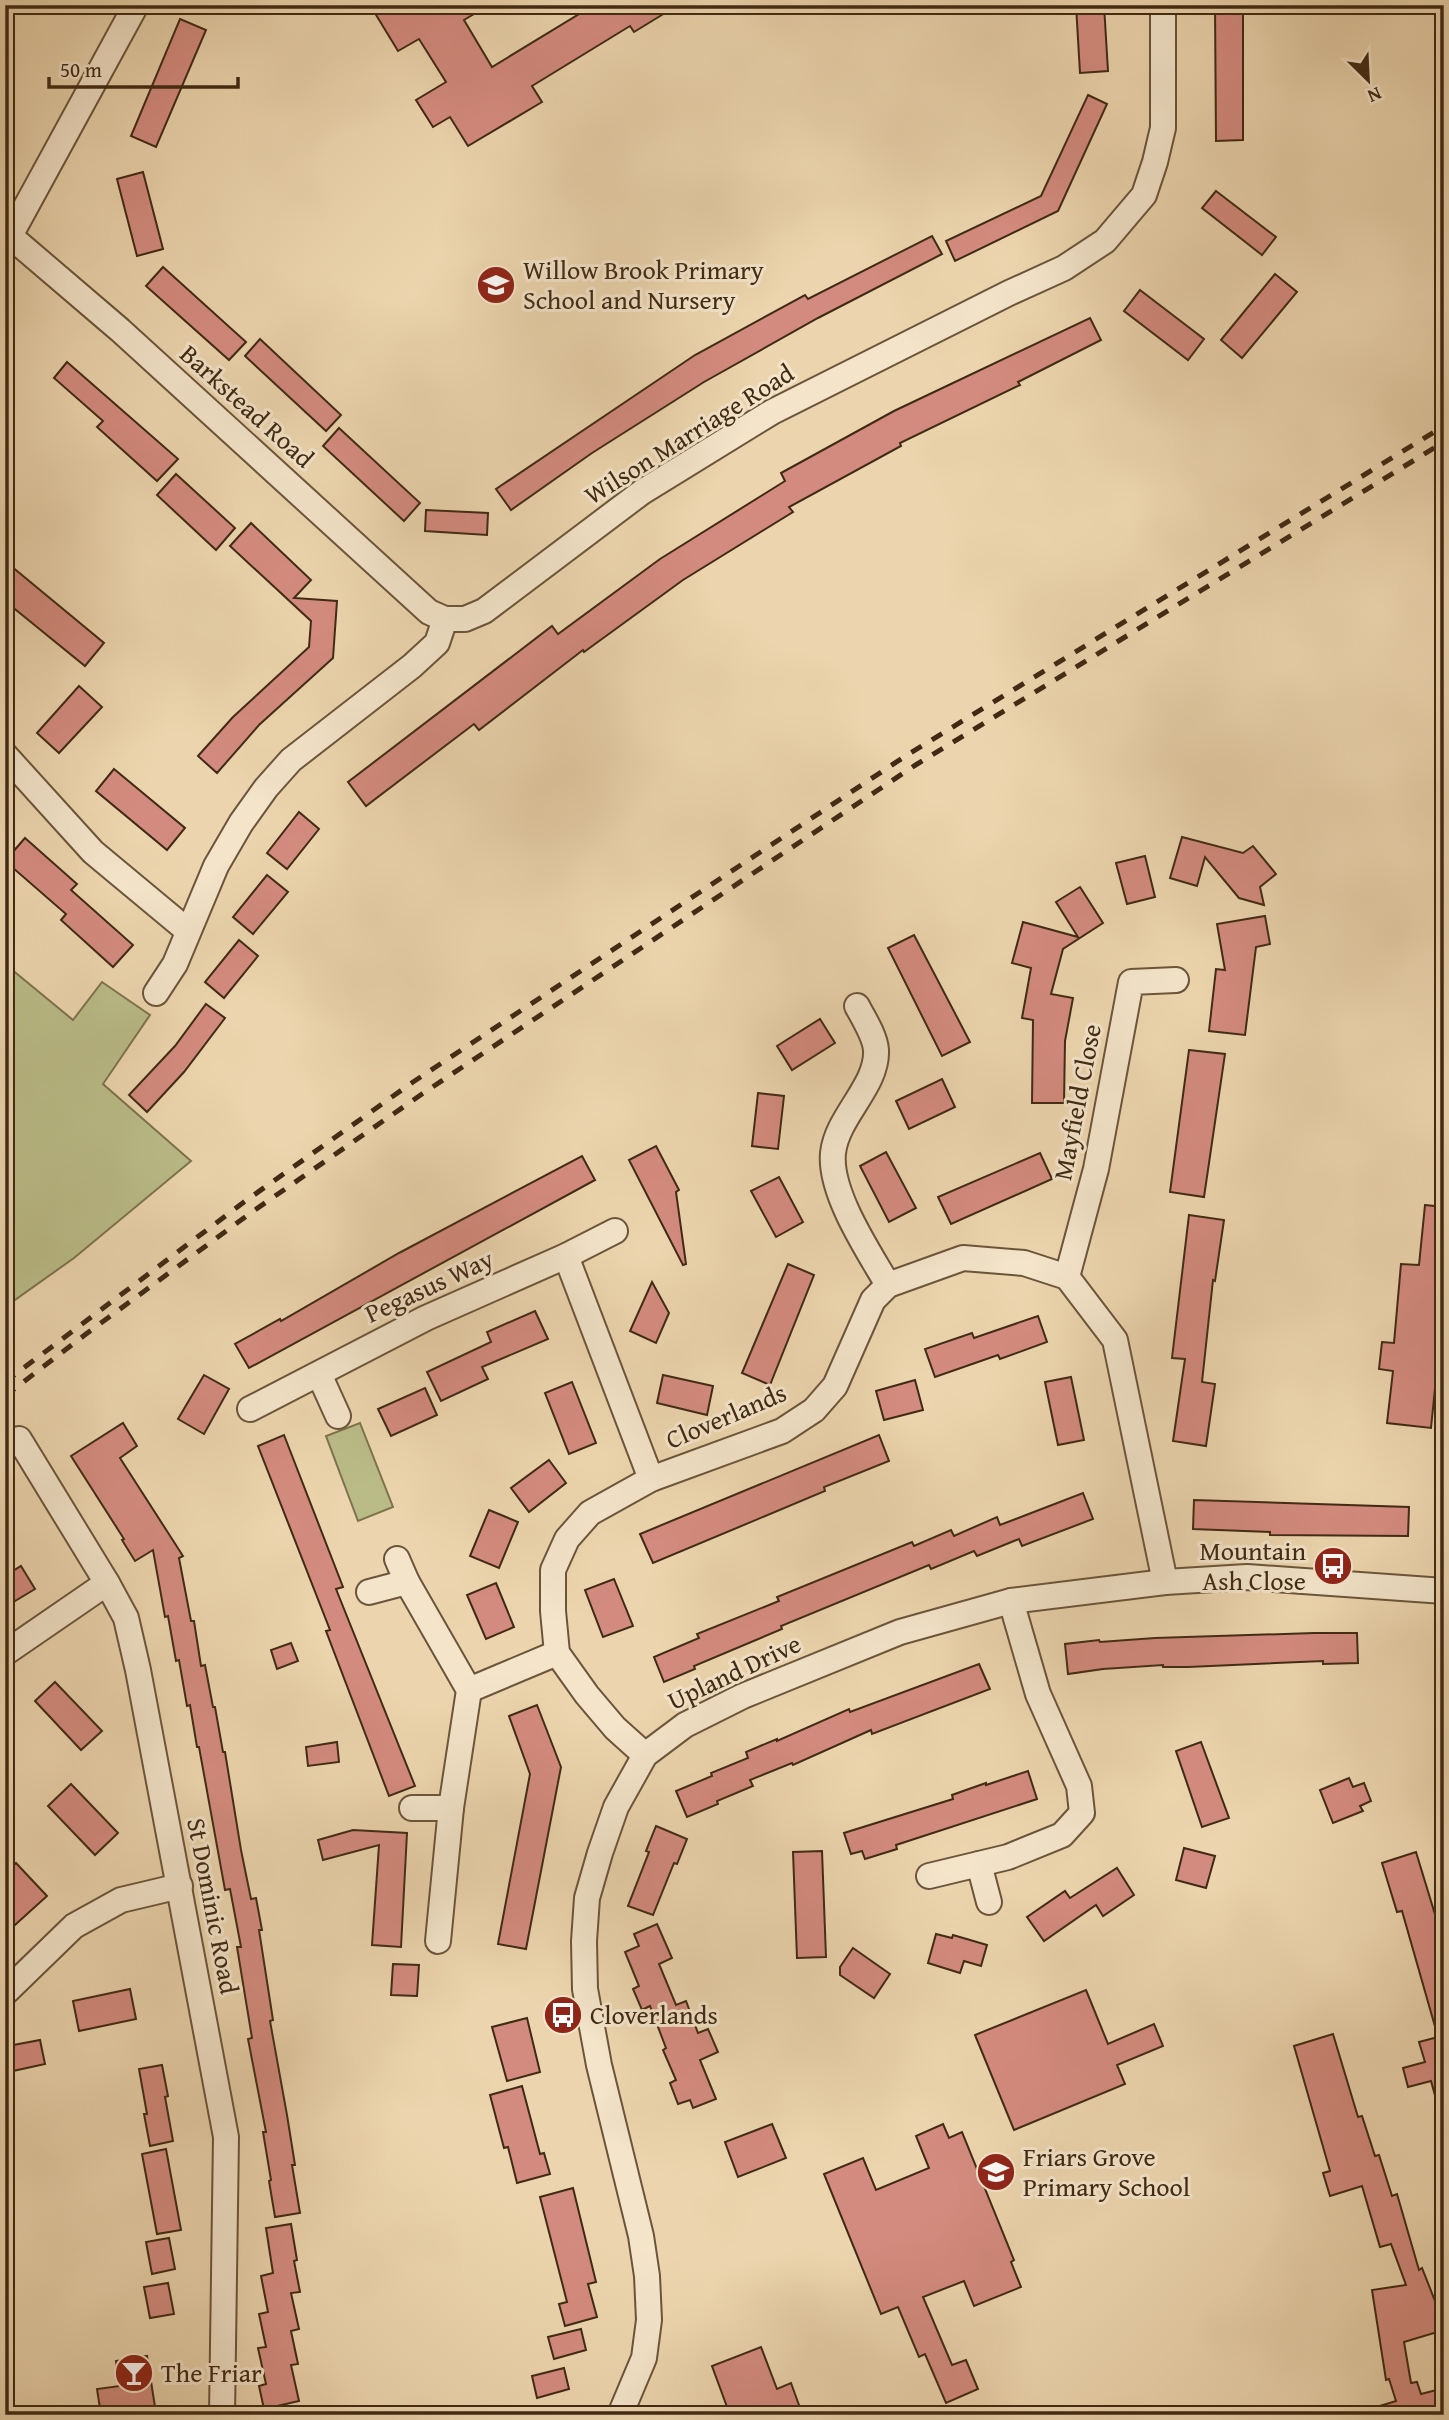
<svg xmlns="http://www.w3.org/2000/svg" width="1449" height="2420" font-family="'Gentium Book Plus',serif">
<rect width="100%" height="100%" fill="#ecd5ae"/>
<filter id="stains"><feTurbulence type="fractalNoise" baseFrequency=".00286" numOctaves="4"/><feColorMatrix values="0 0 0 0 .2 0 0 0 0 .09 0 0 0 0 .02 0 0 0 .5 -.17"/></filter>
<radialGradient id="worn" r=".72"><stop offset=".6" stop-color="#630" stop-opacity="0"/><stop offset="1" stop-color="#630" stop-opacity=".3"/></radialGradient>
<g fill="#babc88" stroke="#7d734e" stroke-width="2">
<polygon points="5,964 73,1020 102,982 150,1015 103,1084 191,1161 74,1258 5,1307"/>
<polygon points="360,1423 393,1507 358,1521 326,1436"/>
</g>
<g fill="#d48b7f" stroke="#402a14" stroke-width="2">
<polygon points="370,5 489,5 464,20 492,67 594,5 678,5 634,32 630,26 532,86 542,102 468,146 450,117 433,127 416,100 446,82 419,39 398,51"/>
<polygon points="1076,5 1104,5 1108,71 1080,73"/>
<polygon points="1215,5 1243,5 1243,140 1216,141"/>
<polygon points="180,19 206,30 156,147 131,136"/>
<polygon points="1088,95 1107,104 1058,211 955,261 946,241 1041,196"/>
<polygon points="143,172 163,249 137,256 117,179"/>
<polygon points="1216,191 1276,237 1262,255 1202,208"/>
<polygon points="932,236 942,254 818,318 704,382 592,453 511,510 496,489 695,355 805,295 808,299"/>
<polygon points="163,267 246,342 229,360 146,286"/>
<polygon points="1275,274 1297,292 1242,358 1221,340"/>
<polygon points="1140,290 1204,339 1188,360 1124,311"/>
<polygon points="1090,318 1101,340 1018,382 1020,385 900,443 901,446 789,507 793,512 683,580 584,652 583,650 479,730 474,724 366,806 348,782 552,626 558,634 660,559 785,481 781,473 894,411"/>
<polygon points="260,339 341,415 326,431 245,356"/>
<polygon points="67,362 178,459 157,481 97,427 103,421 54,378"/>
<polygon points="339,428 420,503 404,521 323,446"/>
<polygon points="176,474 235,528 216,550 157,495"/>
<polygon points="426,510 488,513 487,535 425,531"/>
<polygon points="251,523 311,580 294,598 337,601 333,658 259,725 217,773 198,756 233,717 309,647 311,621 230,546"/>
<polygon points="5,561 104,643 85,666 5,601"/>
<polygon points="79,686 102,707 59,753 37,733"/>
<polygon points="114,769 185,828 167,850 96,791"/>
<polygon points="299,812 319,829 287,869 267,853"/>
<polygon points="1182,837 1243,853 1253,846 1276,874 1260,887 1264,905 1239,898 1205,857 1197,886 1170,878"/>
<polygon points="25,838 77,884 71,890 133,945 113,967 61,920 66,914 5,861"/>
<polygon points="1145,856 1155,897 1127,904 1116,863"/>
<polygon points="267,875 288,892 253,934 233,917"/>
<polygon points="1080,887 1103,923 1063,949 1051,994 1073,998 1065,1041 1064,1103 1032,1103 1033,1020 1022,1018 1031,968 1012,963 1023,922 1078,937 1056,902"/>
<polygon points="1265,916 1270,944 1256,947 1245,1035 1209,1031 1216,969 1225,970 1217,924"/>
<polygon points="914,935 970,1042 942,1056 888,948"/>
<polygon points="239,940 258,956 224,998 205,982"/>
<polygon points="206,1004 225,1018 184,1072 147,1112 129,1095 175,1046"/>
<polygon points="820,1019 835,1043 792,1070 777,1046"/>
<polygon points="1189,1050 1225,1054 1204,1197 1170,1192"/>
<polygon points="942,1079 955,1107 909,1129 896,1101"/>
<polygon points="758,1093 784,1096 778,1149 752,1146"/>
<polygon points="656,1146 679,1190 676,1192 686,1264 683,1265 629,1160"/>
<polygon points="886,1152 916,1208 889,1222 860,1166"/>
<polygon points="1040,1153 1052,1179 951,1224 938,1197"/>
<polygon points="582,1156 595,1180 249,1368 235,1344 280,1319 281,1321 399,1253"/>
<polygon points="779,1177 803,1222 776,1237 751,1191"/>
<polygon points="1425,1205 1444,1207 1444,1299 1431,1428 1387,1423 1393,1371 1379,1369 1382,1342 1394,1343 1401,1264 1419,1265"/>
<polygon points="1189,1215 1224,1220 1215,1281 1213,1280 1202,1382 1215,1384 1206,1446 1173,1441 1185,1359 1172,1358"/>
<polygon points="788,1264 814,1275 770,1385 742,1373"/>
<polygon points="652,1282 669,1313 656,1343 630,1331"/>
<polygon points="535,1311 548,1339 482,1367 488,1379 441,1401 427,1372 491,1342 487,1332"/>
<polygon points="1038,1316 1047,1342 1000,1359 998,1355 935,1377 925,1349 972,1333 974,1338"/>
<polygon points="204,1375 229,1389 204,1434 178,1419"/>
<polygon points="663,1375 713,1386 707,1415 657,1403"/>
<polygon points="1071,1377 1084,1440 1058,1445 1045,1382"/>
<polygon points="915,1380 923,1410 884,1420 876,1391"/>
<polygon points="572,1382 596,1443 569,1454 545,1393"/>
<polygon points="425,1388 437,1415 391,1436 378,1409"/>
<polygon points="123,1423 137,1446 120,1458 183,1556 179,1558 191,1621 194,1621 201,1666 205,1665 213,1707 215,1707 223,1752 225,1752 241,1850 251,1899 256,1898 262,1930 259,1930 273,2020 270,2021 287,2115 295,2165 292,2165 300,2213 275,2217 269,2181 271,2180 263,2132 266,2132 248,2039 252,2038 237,1947 241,1947 230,1889 225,1890 199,1747 197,1747 190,1705 187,1706 179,1660 176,1661 168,1616 165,1617 153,1550 135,1561 122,1540 124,1539 71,1456"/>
<polygon points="284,1435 343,1587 336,1589 415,1786 389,1796 326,1631 330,1630 258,1446"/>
<polygon points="879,1435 889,1461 824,1487 825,1491 653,1563 640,1534"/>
<polygon points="549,1460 566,1483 529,1512 511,1488"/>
<polygon points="1083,1493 1093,1519 1022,1546 1019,1539 977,1556 974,1551 931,1569 929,1565 781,1626 782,1629 694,1666 695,1669 664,1682 654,1657 699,1638 697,1634 779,1601 777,1597 912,1542 914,1546 951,1530 954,1536 997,1517 1000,1525"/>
<polygon points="1194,1500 1409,1507 1408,1536 1270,1535 1270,1532 1193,1529"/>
<polygon points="489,1510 518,1522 499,1568 470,1556"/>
<polygon points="21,1566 35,1589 5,1607 5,1576"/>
<polygon points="614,1579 633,1626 603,1637 585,1590"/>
<polygon points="496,1583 514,1627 486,1639 467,1595"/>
<polygon points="1314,1633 1357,1633 1358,1663 1323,1664 1323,1661 1188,1667 1163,1667 1163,1665 1103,1669 1068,1674 1065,1644 1099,1640 1100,1642 1155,1638"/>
<polygon points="291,1643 298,1661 277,1669 271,1650"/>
<polygon points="979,1664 990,1689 872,1734 871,1730 793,1765 792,1763 750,1780 753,1786 717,1801 718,1804 687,1817 676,1791 712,1776 711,1773 748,1758 746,1752 777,1739 777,1741 849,1709 850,1712"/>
<polygon points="55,1682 102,1731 81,1750 35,1701"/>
<polygon points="537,1705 561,1767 526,1949 498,1944 530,1774 509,1716"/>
<polygon points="337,1742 339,1762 308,1766 306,1747"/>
<polygon points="1201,1742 1229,1818 1202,1827 1176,1751"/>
<polygon points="1028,1771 1037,1799 896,1845 897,1849 865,1859 862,1851 851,1854 844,1833 953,1799 952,1795 986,1783 986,1785"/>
<polygon points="1349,1778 1353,1787 1364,1783 1371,1801 1360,1806 1363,1811 1333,1823 1320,1790"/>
<polygon points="71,1784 118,1833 95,1855 48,1806"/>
<polygon points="656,1826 687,1839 677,1864 674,1863 653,1915 628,1906 649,1852 646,1851"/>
<polygon points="353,1830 407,1833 401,1947 372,1945 379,1845 323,1860 318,1840"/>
<polygon points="1184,1848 1215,1856 1206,1888 1176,1880"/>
<polygon points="822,1851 826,1957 797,1958 793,1852"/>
<polygon points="1416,1852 1444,1944 1444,2105 1438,2106 1431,2081 1408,2087 1403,2068 1425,2062 1419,2042 1438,2037 1402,1911 1397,1912 1382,1863"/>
<polygon points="16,1863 47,1896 5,1934 5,1873"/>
<polygon points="1117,1868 1134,1895 1103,1916 1096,1905 1044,1941 1027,1917 1065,1891 1070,1898"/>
<polygon points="657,1924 672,1958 659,1964 676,2005 686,2001 698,2033 708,2029 718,2052 700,2060 716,2099 693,2108 690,2100 678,2104 670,2083 676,2080 663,2050 666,2048 650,2006 642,2010 633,1989 639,1986 625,1952 639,1946 634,1934"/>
<polygon points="936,1934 952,1938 953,1935 987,1945 981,1966 964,1961 960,1973 928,1963"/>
<polygon points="853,1948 890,1974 874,1998 840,1975 840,1967"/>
<polygon points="393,1964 419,1965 417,1996 391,1995"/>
<polygon points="130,1989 136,2019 79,2031 73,2001"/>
<polygon points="1086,1990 1108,2044 1154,2024 1163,2046 1117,2065 1125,2084 1014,2130 975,2035"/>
<polygon points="527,2018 540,2072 507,2081 492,2027"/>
<polygon points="1333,2034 1358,2117 1362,2116 1375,2156 1379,2155 1392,2196 1397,2194 1419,2270 1422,2268 1439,2311 1444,2310 1444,2330 1404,2342 1411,2383 1417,2382 1421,2394 1444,2388 1444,2415 1370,2415 1370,2409 1396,2401 1389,2379 1386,2380 1372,2290 1406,2285 1391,2244 1380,2247 1362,2186 1330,2196 1323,2173 1330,2171 1294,2046"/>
<polygon points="40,2040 45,2064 13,2071 8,2046"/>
<polygon points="162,2065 168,2096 165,2097 173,2141 150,2146 144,2114 147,2114 139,2069"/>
<polygon points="522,2086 540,2154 544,2153 550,2174 517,2183 508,2147 504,2148 490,2095"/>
<polygon points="772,2124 786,2158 738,2177 725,2142"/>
<polygon points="943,2124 949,2138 962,2132 1014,2260 1011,2262 1021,2287 974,2306 964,2281 923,2297 952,2365 966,2360 978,2389 946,2403 925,2354 919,2357 898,2307 881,2314 824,2174 863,2158 876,2190 929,2168 916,2136"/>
<polygon points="166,2149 181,2230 157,2234 142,2154"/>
<polygon points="573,2188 596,2282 588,2284 597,2317 565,2326 559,2304 567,2302 540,2197"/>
<polygon points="291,2224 297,2260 294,2261 300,2292 291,2293 299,2329 291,2331 298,2364 291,2365 299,2401 264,2409 259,2386 266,2384 258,2348 266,2347 259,2314 268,2312 261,2276 273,2273 266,2228"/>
<polygon points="169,2238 175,2269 152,2274 146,2242"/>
<polygon points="168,2283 174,2314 150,2318 144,2287"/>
<polygon points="581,2329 586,2350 554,2359 548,2337"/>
<polygon points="761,2347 777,2389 791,2383 800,2408 782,2415 730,2415 712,2366"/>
<polygon points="147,2356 156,2413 101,2415 97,2389 120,2386 116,2361"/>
<polygon points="564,2368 569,2389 537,2398 532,2376"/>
</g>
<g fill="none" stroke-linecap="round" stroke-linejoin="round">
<g stroke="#6b553a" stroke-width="28">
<g id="minor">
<polyline points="10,236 120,330 429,612 445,619"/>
<polyline points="5,245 136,5"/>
<polyline points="5,755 93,852 188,931"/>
<polyline points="156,993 175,964 216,866 241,823 266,788 291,760 412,666 437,643 445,619 465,619 484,611 642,492 772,412 1009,293 1064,268 1105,241 1144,195 1155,162 1163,128 1163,5"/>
<path d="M857,1006c7,13 18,30 19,44 2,36 -39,66 -43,103 -4,40 36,99 55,132"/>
<polyline points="566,1256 651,1479"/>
<polyline points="1067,1277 1096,1169 1131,982 1176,980"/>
<polyline points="319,1374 338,1416"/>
<polyline points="250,1409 426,1318 566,1256 615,1231"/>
<polyline points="19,1439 107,1583 126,1618 138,1670 226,2137 222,2415"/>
<polyline points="397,1559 407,1582 469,1690 451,1808 438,1941"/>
<polyline points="369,1592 407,1582"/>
<polyline points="5,1653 107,1583"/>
<polyline points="469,1690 557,1653"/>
<polyline points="645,1755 615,1728 587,1695 557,1653 553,1611 553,1570 567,1539 590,1513 651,1479 782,1431 814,1410 835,1386 873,1300 888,1285 963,1258 1024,1263 1067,1277 1115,1340 1165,1582"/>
<polyline points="412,1808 451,1808"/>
<polyline points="979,1864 989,1902"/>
<polyline points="929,1876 1008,1857 1062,1835 1082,1813 1079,1786 1038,1694 1011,1601"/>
<polyline points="5,1993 74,1926 121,1900 180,1886"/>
<polyline points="620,2415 644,2358 649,2320 647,2276 641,2236 599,2065 585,1989 584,1941 587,1898 600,1853 616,1807 645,1755 685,1725 743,1696 900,1632 1011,1601 1165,1582 1247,1577 1444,1591"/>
</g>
</g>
<use href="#minor" stroke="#f3e4ca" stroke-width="24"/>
<g stroke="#402a14" stroke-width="5" stroke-dasharray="12 12" stroke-linecap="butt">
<polyline points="5,1382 244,1202 413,1082 907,755 1444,426"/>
<polyline points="5,1396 86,1334 252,1212 422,1094 914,766 1444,442"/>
</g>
</g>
<defs>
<g id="school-disc" transform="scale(2.0125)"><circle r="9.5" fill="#8f2418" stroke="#f3e4ca"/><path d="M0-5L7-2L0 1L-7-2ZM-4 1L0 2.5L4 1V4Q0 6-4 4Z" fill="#fff"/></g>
<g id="bus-disc" transform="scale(2.0125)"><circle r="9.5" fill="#8f2418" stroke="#f3e4ca"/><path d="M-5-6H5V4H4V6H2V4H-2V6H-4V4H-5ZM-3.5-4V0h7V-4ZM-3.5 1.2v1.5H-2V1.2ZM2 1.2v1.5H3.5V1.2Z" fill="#fff"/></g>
<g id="bar-disc" transform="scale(2.0125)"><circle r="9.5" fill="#8f2418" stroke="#f3e4ca"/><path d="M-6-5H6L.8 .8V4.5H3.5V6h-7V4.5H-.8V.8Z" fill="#fff"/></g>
</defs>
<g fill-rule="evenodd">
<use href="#school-disc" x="496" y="285"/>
<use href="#bus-disc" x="1333" y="1566"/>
<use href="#bus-disc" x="563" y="2015"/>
<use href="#school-disc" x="996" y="2172"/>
<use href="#bar-disc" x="134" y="2373"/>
</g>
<g text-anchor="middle" stroke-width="6" stroke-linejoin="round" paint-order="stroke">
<g font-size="26" fill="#402a14" stroke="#f3e4ca" text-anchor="start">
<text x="523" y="279">Willow Brook Primary<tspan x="523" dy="30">School and Nursery</tspan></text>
<text x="1306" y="1560" text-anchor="end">Mountain<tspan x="1306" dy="30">Ash Close</tspan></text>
<text x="590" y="2024">Cloverlands</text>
<text x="1023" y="2166">Friars Grove<tspan x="1023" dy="30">Primary School</tspan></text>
<text x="161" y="2382">The Friar</text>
</g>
<g font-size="26" fill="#402a14" stroke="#f3e4ca">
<text transform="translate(247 406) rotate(42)" y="9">Barkstead Road</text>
<text transform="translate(689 434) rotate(-32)" y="9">Wilson Marriage Road</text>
<text transform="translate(1077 1102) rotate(-79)" y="9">Mayfield Close</text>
<text transform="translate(429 1286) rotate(-25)" y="9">Pegasus Way</text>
<text transform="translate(726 1416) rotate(-23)" y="9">Cloverlands</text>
<text transform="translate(734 1672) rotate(-25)" y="9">Upland Drive</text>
<text transform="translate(213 1906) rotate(79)" y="9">St Dominic Road</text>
</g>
</g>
<rect width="1449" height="2420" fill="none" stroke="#ecd5ae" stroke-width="28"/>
<rect x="7" y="7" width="1435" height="2406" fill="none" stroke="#402a14" stroke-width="3.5"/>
<rect x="14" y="14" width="1421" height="2392" fill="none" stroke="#402a14" stroke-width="2"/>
<g transform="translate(1368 80) rotate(156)" stroke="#f3e4ca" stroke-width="5" paint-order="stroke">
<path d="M0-5L12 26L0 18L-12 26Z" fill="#402a14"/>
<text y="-10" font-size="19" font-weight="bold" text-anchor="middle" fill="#402a14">N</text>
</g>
<path d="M49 77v10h189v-10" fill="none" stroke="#402a14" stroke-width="3.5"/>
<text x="60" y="77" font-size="21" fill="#402a14" stroke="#f3e4ca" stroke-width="5" paint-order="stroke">50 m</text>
<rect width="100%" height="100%" filter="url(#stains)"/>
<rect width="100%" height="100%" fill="url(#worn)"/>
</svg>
